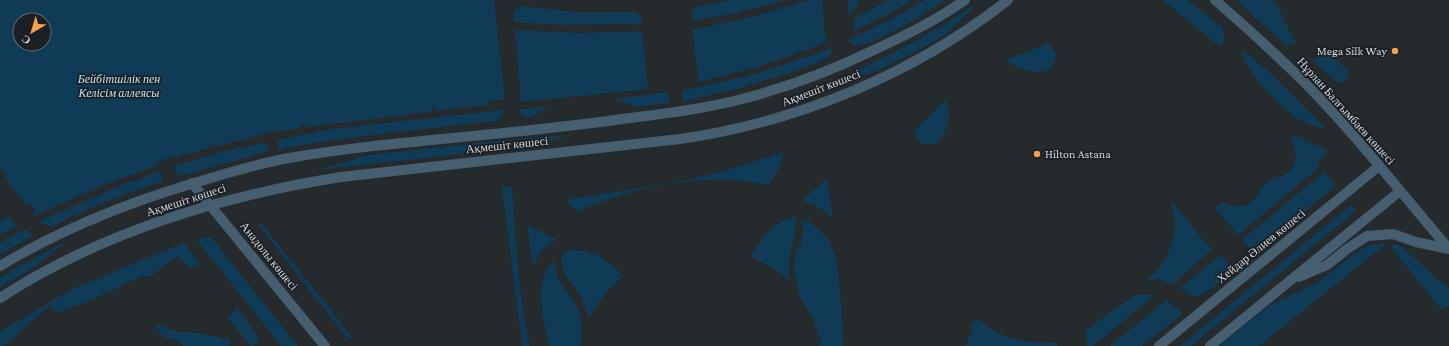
<svg xmlns="http://www.w3.org/2000/svg" width="1449" height="346" font-family="'Crimson Pro',serif">
<rect width="100%" height="100%" fill="#252a2d"/>
<g fill="#0f3b56" fill-rule="evenodd">
<path d="M0,0h494l11,99 -16,2v4l-54,6v-4h-3l-1,5 -125,15v-3l-4,1 -1,3 -25,4v-2h-3l-1,2 -58,15 -3,-3 -2,1 1,3 -37,10 -1,-2 -15,6 1,3 -52,19 -73,32 -1,-3 4,-3 -6,-7 -4,3 -21,-29 -1,-8 -4,2zM20,20h24v24h-24z"/>
<polygon points="731,0 786,0 736,13 693,21 692,11 695,7"/>
<polygon points="810,0 822,0 826,43 757,67 699,82 692,30 759,15"/>
<polygon points="847,0 859,0 856,8 849,16"/>
<polygon points="888,0 912,0 887,15 854,31 853,19"/>
<path d="M925,0h20c-14,10 -72,46 -86,45 -5,0 -8,-2 -11,-5l55,-27z"/>
<path d="M981,0l-35,34 -31,18 -37,18 -24,9 -1,-7c45,-20 87,-43 128,-72z"/>
<polygon points="1163,0 1187,0 1222,27 1225,41 1220,47"/>
<polygon points="1236,0 1271,0 1277,5 1296,44 1286,45"/>
<path d="M522,6l53,6h61l5,4v8l-81,1 -46,-3c-2,-8 -1,-13 8,-16z"/>
<polygon points="515,30 578,33 642,31 648,89 521,102"/>
<path d="M1047,44l4,2 5,8c-2,29 -36,17 -51,6z"/>
<polygon points="832,48 831,54 828,58 793,72 736,89 683,101 682,91 755,74"/>
<path d="M1241,49l34,28 51,52c-11,-3 -22,-6 -32,-13 -15,-10 -52,-49 -53,-67z"/>
<polygon points="1329,53 1349,72 1344,83 1337,82 1314,62 1317,55"/>
<polygon points="832,79 834,88 785,105"/>
<polygon points="668,92 670,103 637,107 614,99"/>
<path d="M946,100c5,15 3,35 -12,44h-12l-7,-7v-7z"/>
<polygon points="550,106 530,118 523,116 517,110"/>
<path d="M503,110v5l-6,6c-73,8 -146,15 -218,28l-2,-9 54,-11z"/>
<path d="M1291,134l36,16v3l-11,10 4,4 -82,68 -23,-27 9,-5c10,5 23,5 31,-4 4,-5 6,-12 11,-16 9,-7 23,-6 28,-19 4,-10 -2,-19 -3,-30z"/>
<polygon points="571,135 522,148 521,139"/>
<polygon points="506,140 507,149 317,170 368,155"/>
<polygon points="266,142 269,151 181,176 176,174 174,166 222,152"/>
<path d="M784,152l-4,15 -11,18c-14,-2 -28,-5 -42,-5 -49,-2 -106,12 -150,32l-11,-12 106,-17 49,-11z"/>
<polygon points="160,171 163,181 128,193 74,215 54,226 49,226 38,222 117,187"/>
<path d="M1324,172l12,14 -78,64c-8,1 -11,-5 -16,-10z"/>
<path d="M827,178l6,42c-8,-11 -18,-15 -31,-19z"/>
<path d="M512,186c4,53 6,108 18,160h-8l-20,-159z"/>
<path d="M1170,199c14,16 26,35 42,50l-40,36 -13,-6 -14,2 14,-12 11,-20 5,-18v-12z"/>
<polygon points="1352,204 1356,211 1191,346 1180,346"/>
<polygon points="9,216 17,226 0,235 0,222"/>
<path d="M797,217c-2,8 -1,15 -3,22 -4,16 -8,28 -3,44l-10,-10 -30,-17c12,-19 22,-36 46,-39z"/>
<polygon points="802,220 810,222 827,238 836,257 842,311 843,346 819,346 821,341 813,319 800,297 796,280 794,268 796,253 801,244 803,231"/>
<polygon points="257,223 261,223 354,339 347,338"/>
<polygon points="527,225 557,239 542,250 533,265"/>
<polygon points="25,229 31,233 33,236 0,254 0,243"/>
<polygon points="211,237 298,346 281,346 196,239"/>
<polygon points="67,241 36,266 0,287 0,278 16,268"/>
<polygon points="184,243 200,264 191,268 177,256 150,277 142,276 94,299 57,313 50,305 4,346 0,346 0,332 70,290"/>
<polygon points="1386,244 1259,346 1219,346 1268,306 1318,282 1356,253 1369,245"/>
<path d="M1398,244c18,14 32,31 51,44v18l-7,4 -52,-64z"/>
<path d="M572,250c23,0 36,9 51,26 -14,13 -26,26 -34,42 -3,-7 -5,-14 -8,-21 -9,-15 -22,-23 -19,-43z"/>
<path d="M1221,255l9,11 -1,7c-7,7 -24,24 -35,23 -5,0 -10,-6 -14,-8z"/>
<path d="M555,260c0,25 14,30 23,49 5,13 4,24 2,37h-31c-5,-29 -18,-63 6,-86z"/>
<polygon points="1135,295 1155,295 1093,346 1087,346 1086,330"/>
<polygon points="1166,300 1183,313 1142,346 1110,346"/>
<polygon points="237,308 260,339 254,346 250,346 228,318"/>
<path d="M978,319c6,4 12,9 18,13 18,10 42,11 62,11v3h-93l9,-19 -4,-1z"/>
<polygon points="158,324 174,331 196,333 230,339 229,346 183,346 176,339 164,338 156,327"/>
</g>
<g fill="none" stroke-linecap="round" stroke-linejoin="round">
<g stroke="#455f71" stroke-width="10">
<path d="M1215,0c31,27 62,55 91,84 51,52 96,110 143,165"/>
<polyline points="192,183 325,346"/>
<path d="M0,266c60,-36 124,-62 191,-82 32,-10 65,-20 98,-26 74,-13 148,-18 223,-26 32,-3 64,-7 96,-11 43,-6 87,-10 130,-21 48,-12 93,-29 138,-51 31,-14 61,-29 89,-49"/>
<polyline points="1299,277 1327,265 1347,249 1367,236 1393,234 1416,242 1449,249"/>
<path d="M0,298c103,-67 221,-102 341,-121l339,-38c118,-17 234,-65 328,-139"/>
<polyline points="1159,346 1379,166"/>
<polyline points="1210,346 1400,191"/>
</g>
</g>
<g fill="#f9a04d" stroke="#1b2024" stroke-width="1.5">
<circle cx="1395" cy="51" r="4"/>
<circle cx="1037" cy="154" r="4"/>
</g>
<g text-anchor="middle" stroke-width="3.5" stroke-linejoin="round" paint-order="stroke">
<g font-size="12" fill="#d4d7d9" stroke="#1b2024" text-anchor="end">
<text x="1387" y="55">Mega Silk Way</text>
<text x="1045" y="158" text-anchor="start">Hilton Astana</text>
</g>
<g font-size="12" font-style="italic" fill="#bfe1fb" stroke="#1b2024">
<text x="119" y="83">Бейбітшілік пен<tspan x="119" dy="14">Келісім аллеясы</tspan></text>
</g>
<g font-size="12" fill="#d4d7d9" stroke="#1b2024">
<text transform="translate(821 88) rotate(-21)" y="4">Ақмешіт көшесі</text>
<text transform="translate(1346 111) rotate(48)" y="4">Нұрлан Балғымбаев көшесі</text>
<text transform="translate(507 145) rotate(-6)" y="4">Ақмешіт көшесі</text>
<text transform="translate(186 200) rotate(-18)" y="4">Ақмешіт көшесі</text>
<text transform="translate(1261 246) rotate(-39)" y="4">Хейдар Әлиев көшесі</text>
<text transform="translate(269 256) rotate(51)" y="4">Анадолы көшесі</text>
</g>
</g>
<g transform="translate(32 32) rotate(218)"><circle r="19" fill="#1b2024" stroke="#65696c"/>
<path d="M0-3L7 15L0 10L-7 15Z" fill="#f9a04d"/>
<text y="-6" font-size="11" font-weight="bold" text-anchor="middle" fill="#d4d7d9">С</text>
</g>
</svg>
